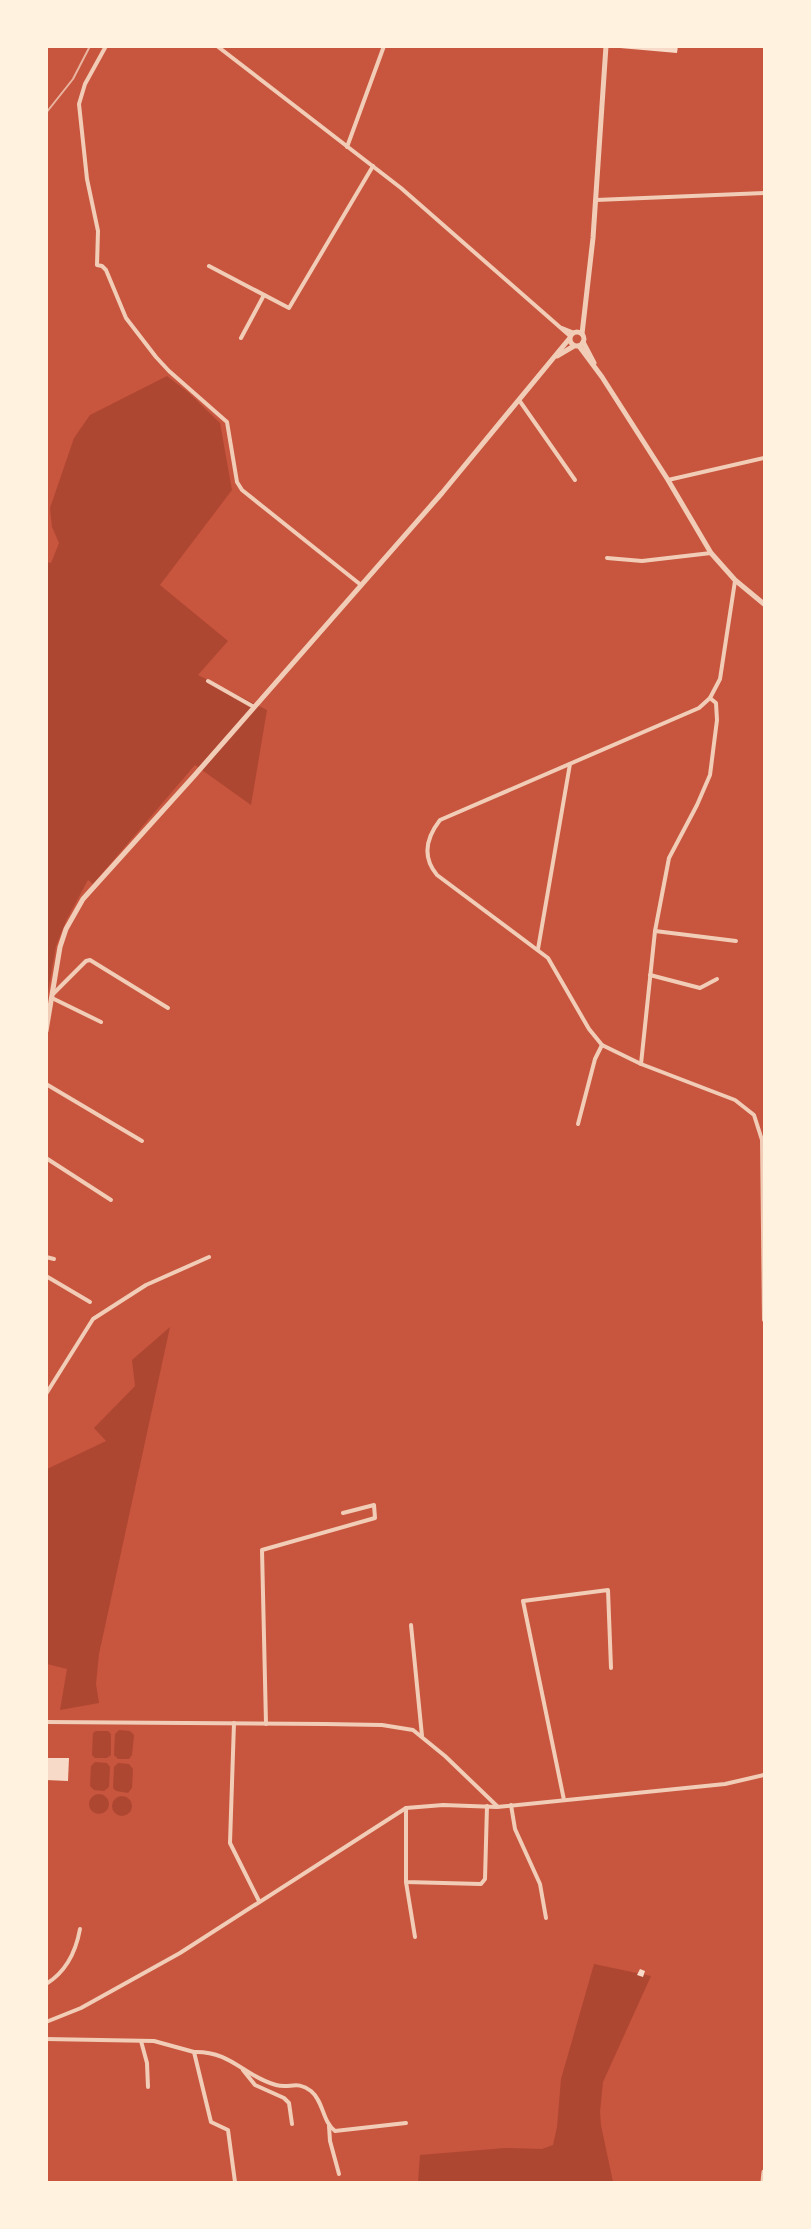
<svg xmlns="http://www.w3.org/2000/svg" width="811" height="2229" font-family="Overpass,sans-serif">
<rect width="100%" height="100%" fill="#c8553d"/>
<g fill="#ae4732">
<polygon points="167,376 189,393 220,423 232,490 160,585 228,641 198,675 267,710 251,805 195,765 93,884 88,880 67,919 56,946 48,992 46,562 51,563 59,543 52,527 50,508 74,438 90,415"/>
<polygon points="170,1327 99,1654 96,1684 99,1703 60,1710 67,1669 47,1664 47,1469 106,1441 94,1428 135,1386 132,1360"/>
<polygon points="119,1730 130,1731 134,1735 132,1755 129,1759 118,1759 114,1755 115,1734"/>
<polygon points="96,1731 108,1731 111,1734 111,1755 107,1758 95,1758 92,1755 93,1733"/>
<polygon points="95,1762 107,1763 110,1767 109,1787 104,1791 94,1790 90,1786 91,1766"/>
<polygon points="118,1763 129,1764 133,1769 132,1788 128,1793 116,1791 113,1788 114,1767"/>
<circle cx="99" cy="1804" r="10"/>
<circle cx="122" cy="1806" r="10"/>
<polygon points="594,1964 651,1976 603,2082 600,2112 601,2125 613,2182 418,2182 420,2155 505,2148 542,2149 553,2145 557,2127 561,2079"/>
</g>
<g fill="#f7dbc8">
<polygon points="620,46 678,46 677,53 620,48"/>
<polygon points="46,1758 69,1758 68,1781 46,1780"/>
<polygon points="640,1969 645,1971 643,1977 637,1975"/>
</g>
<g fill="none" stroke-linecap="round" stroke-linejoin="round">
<g stroke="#f1ccb7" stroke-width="4">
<polyline points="106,46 85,84 79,104 87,179 98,231 97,265 102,266 106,270 126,318 156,357 169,371 227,422 237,482 242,490 361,585"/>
<polyline points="217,46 401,188 570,336"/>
<polyline points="347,147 384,46"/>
<polyline points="596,200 764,193"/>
<polyline points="209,266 289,308 373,166"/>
<polyline points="562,328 572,332"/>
<polyline points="241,338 264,295"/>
<polyline points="519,400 575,480"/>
<polyline points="668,480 764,458"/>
<polyline points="607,558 642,561 711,553"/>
<polyline points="208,681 254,707"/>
<path d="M710,698l-11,10 -259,112c-14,18 -18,37 -3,55l111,83 41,71 13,16 39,19 94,36 19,15 8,25 2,180"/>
<polyline points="655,931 736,941"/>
<polyline points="538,949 570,764"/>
<polyline points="650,975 700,988 717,979"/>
<polyline points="52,995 86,961 90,960 168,1008"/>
<polyline points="52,998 101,1022"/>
<polyline points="641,1064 655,931 669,858 697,805 710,775 717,720 716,703 710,698 720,679 735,581"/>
<polyline points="46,1084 142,1141"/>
<polyline points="578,1124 595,1059 602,1045"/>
<polyline points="46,1158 111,1200"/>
<polyline points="46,1257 54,1259"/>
<polyline points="46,1276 90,1302"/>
<polyline points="46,1394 93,1319 146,1285 209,1257"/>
<polyline points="411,1625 422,1736"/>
<polyline points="46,1722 325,1724 382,1725 413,1730 445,1756 497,1806"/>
<polyline points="234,1723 230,1843 259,1901"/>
<polyline points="266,1724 262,1550 375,1518 374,1505 343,1513"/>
<polyline points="564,1800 523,1601 608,1590 611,1668"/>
<polyline points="511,1805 515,1829 540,1884 546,1918"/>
<polyline points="406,1808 406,1882 481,1884 485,1879 487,1806"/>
<polyline points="406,1882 415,1937"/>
<path d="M46,1984c20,-12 30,-33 34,-55"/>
<polyline points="46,2022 81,2008 180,1953 406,1808 443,1805 497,1807 725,1784 764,1775"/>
<polyline points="46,2039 154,2041 194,2052 211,2122 228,2130 235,2182"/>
<polyline points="141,2041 147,2063 148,2087"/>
<path d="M194,2052c38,-1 49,24 82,33 14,4 21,-5 35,6 13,11 11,30 24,40l71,-8"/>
<polyline points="243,2070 255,2085 284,2098 289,2103 292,2124"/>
<polyline points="329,2126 330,2141 339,2174"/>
</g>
<g stroke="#f1ccb7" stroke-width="5">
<circle cx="577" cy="339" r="7"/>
<polyline points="582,334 593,238 606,46"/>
<polyline points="583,342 594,363"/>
<polyline points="579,346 602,377 668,480 711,553 735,580 764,604"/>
<polyline points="557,356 574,346"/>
<polyline points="46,1031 60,947 66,929 83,899 194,776 442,493 569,339"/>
<polyline points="763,2182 764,2172"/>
</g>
<polyline stroke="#e9b49f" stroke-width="2" points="46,113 73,79 90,46"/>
</g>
<rect width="811" height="2229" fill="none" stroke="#fff3e0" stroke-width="96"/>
</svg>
